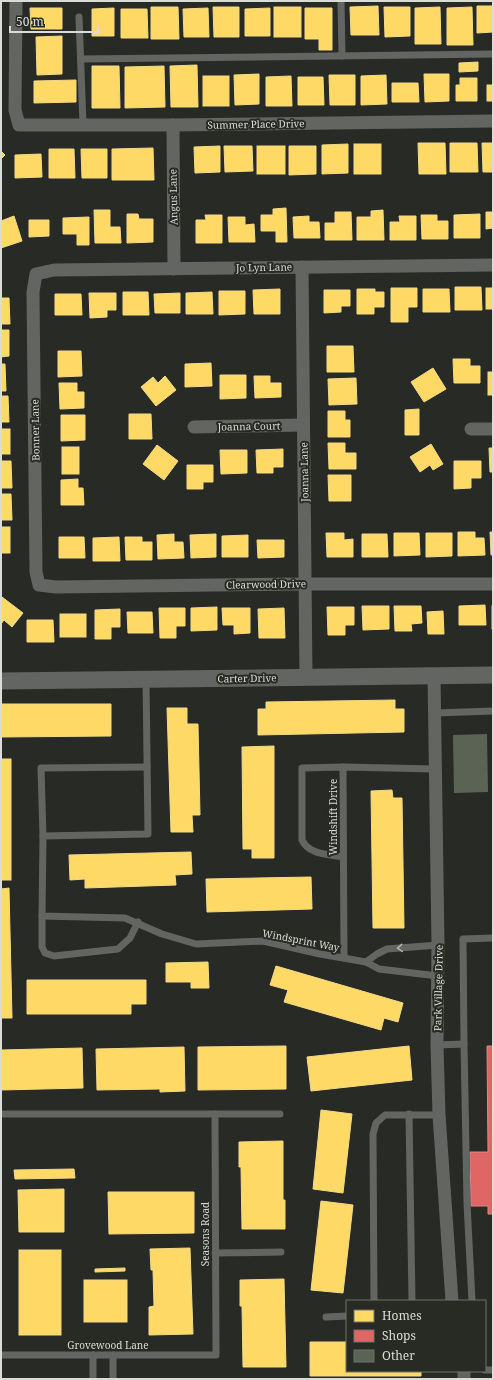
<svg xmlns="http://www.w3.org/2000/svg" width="494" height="1380" font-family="'Noto Serif',serif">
<rect width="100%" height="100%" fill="#272a25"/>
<g fill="#ffd966" stroke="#f4da88">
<polygon points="378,6 379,35 351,35 350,7"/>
<polygon points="477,6 493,6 493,32 477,33"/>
<polygon points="151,7 178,7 179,39 151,39"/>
<polygon points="213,7 239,7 239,37 214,37"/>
<rect x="274" y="7" width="27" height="30"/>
<polygon points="384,7 410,7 410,36 385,37"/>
<polygon points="440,7 441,44 415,44 415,8"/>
<polygon points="472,7 473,45 447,45 447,8"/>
<polygon points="30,8 62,8 62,29 31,29"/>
<polygon points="114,8 114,36 92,36 92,9"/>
<polygon points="208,8 209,37 184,37 183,9"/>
<polygon points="270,8 270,36 245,36 245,9"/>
<polygon points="305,8 332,8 332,50 319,50 319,39 305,39"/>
<polygon points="121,9 147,9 148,38 121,38"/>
<polygon points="62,36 62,74 37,75 36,37"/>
<polygon points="478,62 478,71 459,72 459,63"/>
<polygon points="197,65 198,107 171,107 170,66"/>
<polygon points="92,66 119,66 120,108 92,108"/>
<polygon points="164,66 165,107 125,108 125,67"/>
<polygon points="259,74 259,104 235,105 234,75"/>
<polygon points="424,74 449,74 449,101 425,102"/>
<polygon points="329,75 355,75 355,105 330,105"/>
<polygon points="386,75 387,104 361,105 361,76"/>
<rect x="203" y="76" width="26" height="30"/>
<polygon points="291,76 292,106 266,106 266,77"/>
<polygon points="298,77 323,77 324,105 298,105"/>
<polygon points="460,78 477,78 477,101 456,101 456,85 460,85"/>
<polygon points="76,80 76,102 34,103 34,81"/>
<polygon points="392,83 418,83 419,102 392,102"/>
<rect x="487" y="85" width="6" height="16"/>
<polygon points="418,143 445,143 446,174 419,174"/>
<polygon points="450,143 477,143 478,172 450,172"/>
<polygon points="482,143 493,143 493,172 483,172"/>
<polygon points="348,144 348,173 322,174 322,145"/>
<rect x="354" y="144" width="27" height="30"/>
<polygon points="220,146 220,172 195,173 194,147"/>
<polygon points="224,146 252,146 253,171 225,172"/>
<rect x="257" y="146" width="28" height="28"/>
<polygon points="289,146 316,146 316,174 289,175"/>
<polygon points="153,148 154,180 112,180 112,149"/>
<polygon points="49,149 74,149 75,178 49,178"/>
<polygon points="81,149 107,149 107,178 82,178"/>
<polygon points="1,151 5,155 1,159"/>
<polygon points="41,154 42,177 15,178 15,155"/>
<polygon points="286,208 287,242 276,242 276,231 261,231 261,215 273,215 273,209"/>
<polygon points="94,210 110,210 110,227 120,227 121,243 95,243"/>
<polygon points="383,210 384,240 357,240 357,217 371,217 371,211"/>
<polygon points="335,212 351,212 352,240 325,240 325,223 335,223"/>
<polygon points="486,212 493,212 493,228 486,229"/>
<polygon points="127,214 138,214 139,219 153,219 153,242 127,243"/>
<polygon points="480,214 480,238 454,238 454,215"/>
<polygon points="205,215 222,215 222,243 196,243 196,220 206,220"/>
<polygon points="421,215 437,215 437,221 448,221 448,239 422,239"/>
<polygon points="14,216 22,241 1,248 1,221"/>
<polygon points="309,216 309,222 319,222 320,238 294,238 293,217"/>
<polygon points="399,216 416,216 416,240 390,240 390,222 400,222"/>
<polygon points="89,217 89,245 77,245 77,234 63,234 63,218"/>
<polygon points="228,217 245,217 245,225 254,224 255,242 229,242"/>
<polygon points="29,220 49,220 49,236 29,237"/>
<polygon points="455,287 481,287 482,310 455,310"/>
<polygon points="391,288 417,288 417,307 408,307 408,322 391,322"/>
<rect x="486" y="288" width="7" height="21"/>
<polygon points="280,289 280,314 254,314 253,290"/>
<polygon points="357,289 375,289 375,292 384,292 384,307 374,307 374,314 357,314"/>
<polygon points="423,289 449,289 450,312 423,312"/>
<polygon points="324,290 350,290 350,306 341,306 341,312 324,313"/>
<polygon points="219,291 245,291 245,314 219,315"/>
<polygon points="123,292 148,292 149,315 123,315"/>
<polygon points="212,292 213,314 186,314 186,293"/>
<polygon points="89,293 116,293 116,310 107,310 107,317 90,318"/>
<polygon points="180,293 180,313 155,313 154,294"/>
<polygon points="55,294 81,294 82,315 55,315"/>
<polygon points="1,298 9,298 10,324 1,324"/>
<polygon points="1,330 9,330 9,356 1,357"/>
<polygon points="327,346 353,346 354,372 327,372"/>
<polygon points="58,351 81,351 82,376 58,377"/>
<polygon points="453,359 470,359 470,366 480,366 480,383 454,383"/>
<polygon points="211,363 212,386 185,387 185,364"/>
<polygon points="1,364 5,364 6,391 1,391"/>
<polygon points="433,368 446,389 424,402 411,382"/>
<rect x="488" y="372" width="5" height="23"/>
<polygon points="220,375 246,375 246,398 220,399"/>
<polygon points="165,376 176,390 156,406 141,387 153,377 158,383"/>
<polygon points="254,376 270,376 270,383 281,383 281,397 255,398"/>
<polygon points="356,378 357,404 329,405 328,379"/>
<polygon points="59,383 77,383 77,392 84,392 84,408 60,409"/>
<polygon points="1,396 8,396 9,422 1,422"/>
<polygon points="419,409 419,435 405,435 405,410"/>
<polygon points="328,411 345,411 345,420 350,420 350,437 328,437"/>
<polygon points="129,414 151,414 152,439 129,439"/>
<polygon points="61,415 85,415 85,440 61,441"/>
<rect x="1" y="429" width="9" height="25"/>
<polygon points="328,443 345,443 345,453 356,453 356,469 329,469"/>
<polygon points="431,444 443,464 433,470 430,465 420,472 410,457"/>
<polygon points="157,445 178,461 164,480 143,464"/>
<rect x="62" y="447" width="17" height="27"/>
<polygon points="489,448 493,448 493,472 490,472"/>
<polygon points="283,449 283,467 273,467 273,473 257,473 256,450"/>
<polygon points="220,450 247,450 247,473 221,474"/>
<polygon points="1,461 11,461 12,488 1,488"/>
<polygon points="454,461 481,461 481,478 471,478 471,488 454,489"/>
<polygon points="187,465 213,465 213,482 203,482 203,489 187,489"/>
<polygon points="328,475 351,475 351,501 329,501"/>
<polygon points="78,479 78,488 83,488 84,505 61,505 61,480"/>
<polygon points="1,494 11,494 12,520 1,520"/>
<rect x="1" y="527" width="9" height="26"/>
<polygon points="458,532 475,532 475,538 484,538 485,555 458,556"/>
<polygon points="490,532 493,532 493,555 491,555"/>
<polygon points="326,533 344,533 344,540 353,539 353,557 327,557"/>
<polygon points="394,533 419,533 420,555 394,556"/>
<polygon points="426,533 452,533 452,556 426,557"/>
<polygon points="174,534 174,542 183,542 184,558 158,559 157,535"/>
<polygon points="216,534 216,557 191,558 190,535"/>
<polygon points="362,534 387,534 388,557 362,557"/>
<polygon points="248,535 248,557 222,557 222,536"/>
<polygon points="59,537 84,537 85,558 59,558"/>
<polygon points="119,537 120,561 93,561 93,538"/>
<polygon points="125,537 142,537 142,542 152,542 152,560 126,560"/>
<polygon points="257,540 284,540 284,557 258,558"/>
<polygon points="2,597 23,613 12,627 4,620 1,624"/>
<polygon points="485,605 486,625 459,625 459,606"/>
<polygon points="362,606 389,606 389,629 363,630"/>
<polygon points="394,606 421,606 422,623 411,624 412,631 395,631"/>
<rect x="492" y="606" width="1" height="23"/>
<polygon points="217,607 217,630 191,631 191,608"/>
<polygon points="327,607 354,607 354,625 345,625 345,635 328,635"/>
<polygon points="159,608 185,608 185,626 176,626 176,638 160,638"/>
<polygon points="222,608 250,608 250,633 234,634 234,625 223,625"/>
<polygon points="284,608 285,638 259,638 258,609"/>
<polygon points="120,609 120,627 111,627 111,639 95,639 95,610"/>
<polygon points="443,611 444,634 428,634 427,612"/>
<polygon points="127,612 152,612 153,633 128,633"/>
<rect x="60" y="614" width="26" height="23"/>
<polygon points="27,620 53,620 54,642 27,642"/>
<polygon points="395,700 395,709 404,709 404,732 258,735 258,709 266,709 266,702"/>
<polygon points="1,704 111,704 111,736 1,737"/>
<polygon points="167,708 187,708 187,724 198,724 200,815 192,815 193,832 171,832"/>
<polygon points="274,746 274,858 252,858 252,849 243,849 242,747"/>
<rect x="1" y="759" width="10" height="121"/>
<polygon points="392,790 393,798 402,798 404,928 373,928 371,791"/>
<polygon points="191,852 192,874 175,875 176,885 85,888 85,879 70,880 69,855"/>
<polygon points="311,877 312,909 207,912 206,879"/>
<polygon points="9,888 12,1018 1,1018 1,889"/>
<polygon points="208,962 209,988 191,988 191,982 166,982 166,963"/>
<polygon points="276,966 403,1003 398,1022 384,1018 381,1030 284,1002 288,990 270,985"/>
<polygon points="27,980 146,980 146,1004 131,1004 131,1014 27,1014"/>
<polygon points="286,1046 286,1089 198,1090 198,1047"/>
<polygon points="409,1046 412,1080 311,1091 307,1057"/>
<polygon points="184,1047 185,1091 160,1092 160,1089 97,1090 96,1049"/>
<polygon points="82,1048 83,1088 1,1090 1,1050"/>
<polygon points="321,1110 352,1114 343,1193 313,1189"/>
<polygon points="283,1141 283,1200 285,1200 285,1229 242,1229 241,1167 239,1167 239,1142"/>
<polygon points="74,1169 75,1178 15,1179 14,1170"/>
<polygon points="64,1189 64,1232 19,1232 18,1190"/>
<polygon points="108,1192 194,1192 194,1233 109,1234"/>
<polygon points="321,1201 353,1205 343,1293 311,1290"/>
<polygon points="190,1248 193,1334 149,1335 149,1307 154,1306 153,1270 151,1270 150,1249"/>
<rect x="19" y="1250" width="42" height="85"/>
<polygon points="125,1268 125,1271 95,1272 95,1269"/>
<polygon points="284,1279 286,1367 243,1367 242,1306 240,1306 240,1280"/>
<rect x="84" y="1280" width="43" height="42"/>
<polygon points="310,1342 347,1342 347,1371 421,1371 421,1376 310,1376"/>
</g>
<polygon fill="#e06666" stroke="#de8988" points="487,1046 493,1046 493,1214 488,1214 488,1206 471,1206 470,1152 488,1152"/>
<polygon fill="#5b6454" points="487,734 488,792 454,793 453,735"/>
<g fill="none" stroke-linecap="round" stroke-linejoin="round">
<g stroke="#636562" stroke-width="7">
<polyline points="341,1 342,56"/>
<polyline points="79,17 83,124"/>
<polyline points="81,59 493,54"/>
<polyline points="146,679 148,834 43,836 42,916 125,918 162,934 196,944 263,941 320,954 366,962 379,969 438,976"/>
<polyline points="435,713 493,711"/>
<polyline points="343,767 344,958"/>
<polyline points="43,836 41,768 147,767"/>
<path d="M343,857c-15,-3 -34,-2 -41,-17v-72l41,-1 92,2"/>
<polyline points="42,916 42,947 45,953 54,956 118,949 130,938 138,922"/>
<polyline points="366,962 377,954 387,949 438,945"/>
<polyline points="464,1044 463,939 493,938"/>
<polyline points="437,1045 464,1044 467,1203 472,1301"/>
<polyline points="1,1114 280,1114"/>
<polyline points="409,1114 412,1301"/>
<polyline points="215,1253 281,1252"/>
<polyline points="374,1301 373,1134 376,1123 385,1115 439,1115"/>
<polyline points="326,1317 347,1316"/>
<polyline points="1,1355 216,1355 215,1114"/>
<polyline points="93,1355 93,1379"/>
<polyline points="113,1355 113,1379"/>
<polyline points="485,1370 493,1370"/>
</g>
<g stroke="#636562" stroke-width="13">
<polyline points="16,1 15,110 19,125 173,125 493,121"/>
<polyline points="173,125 174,269"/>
<polyline points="493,265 54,270 36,274 33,292 36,572 39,585 56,587 306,584 493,584"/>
<polyline points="302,267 306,677"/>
<polyline points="194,427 303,425"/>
<polyline points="471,429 493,429"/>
<polyline points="434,675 438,945 437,1045 439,1115 452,1301"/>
<polyline points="464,1371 464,1379"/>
</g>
<polyline stroke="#636562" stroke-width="17" points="1,681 493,675"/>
</g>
<defs><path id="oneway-chevron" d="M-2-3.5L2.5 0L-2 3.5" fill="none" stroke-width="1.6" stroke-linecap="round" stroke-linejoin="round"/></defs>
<use stroke="#b0b2ae" href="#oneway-chevron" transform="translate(400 948) rotate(176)"/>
<g text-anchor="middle" stroke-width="4" stroke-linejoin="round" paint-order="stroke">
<g font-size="10" fill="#d9dcd7" stroke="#272b24">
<text transform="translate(256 124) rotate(-1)" y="4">Summer Place Drive</text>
<text transform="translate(173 197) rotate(-91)" y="4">Angus Lane</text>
<text transform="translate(264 267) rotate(-1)" y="4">Jo Lyn Lane</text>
<text transform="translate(249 426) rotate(-1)" y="4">Joanna Court</text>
<text transform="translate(35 430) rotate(-91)" y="4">Bonner Lane</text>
<text transform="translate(304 472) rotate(-91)" y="4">Joanna Lane</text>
<text transform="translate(266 584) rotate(-1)" y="4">Clearwood Drive</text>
<text transform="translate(247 678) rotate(-1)" y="4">Carter Drive</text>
<text transform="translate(333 817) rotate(-90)" y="4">Windshift Drive</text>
<text transform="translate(301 940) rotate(11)" y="4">Windsprint Way</text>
<text transform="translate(438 988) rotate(-89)" y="4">Park Village Drive</text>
<text transform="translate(205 1234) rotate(-90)" y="4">Seasons Road</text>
<text x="108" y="1349">Grovewood Lane</text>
</g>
</g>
<rect width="494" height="1380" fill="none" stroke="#d9dcd7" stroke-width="4"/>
<rect x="346" y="1300" width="140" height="72" fill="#272b24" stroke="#6e726c"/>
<rect x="354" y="1310" width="20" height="12" fill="#ffd966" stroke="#6e726c"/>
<text x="382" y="1320" font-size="12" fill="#d9dcd7">Homes</text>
<rect x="354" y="1330" width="20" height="12" fill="#e06666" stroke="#6e726c"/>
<text x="382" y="1340" font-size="12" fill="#d9dcd7">Shops</text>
<rect x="354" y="1350" width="20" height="12" fill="#5b6454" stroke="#6e726c"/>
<text x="382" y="1360" font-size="12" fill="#d9dcd7">Other</text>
<path d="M10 26v6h88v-6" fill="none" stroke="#d9dcd7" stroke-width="2"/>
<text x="16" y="26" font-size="12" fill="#d9dcd7" stroke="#272b24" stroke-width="3" paint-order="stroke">50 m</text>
</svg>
